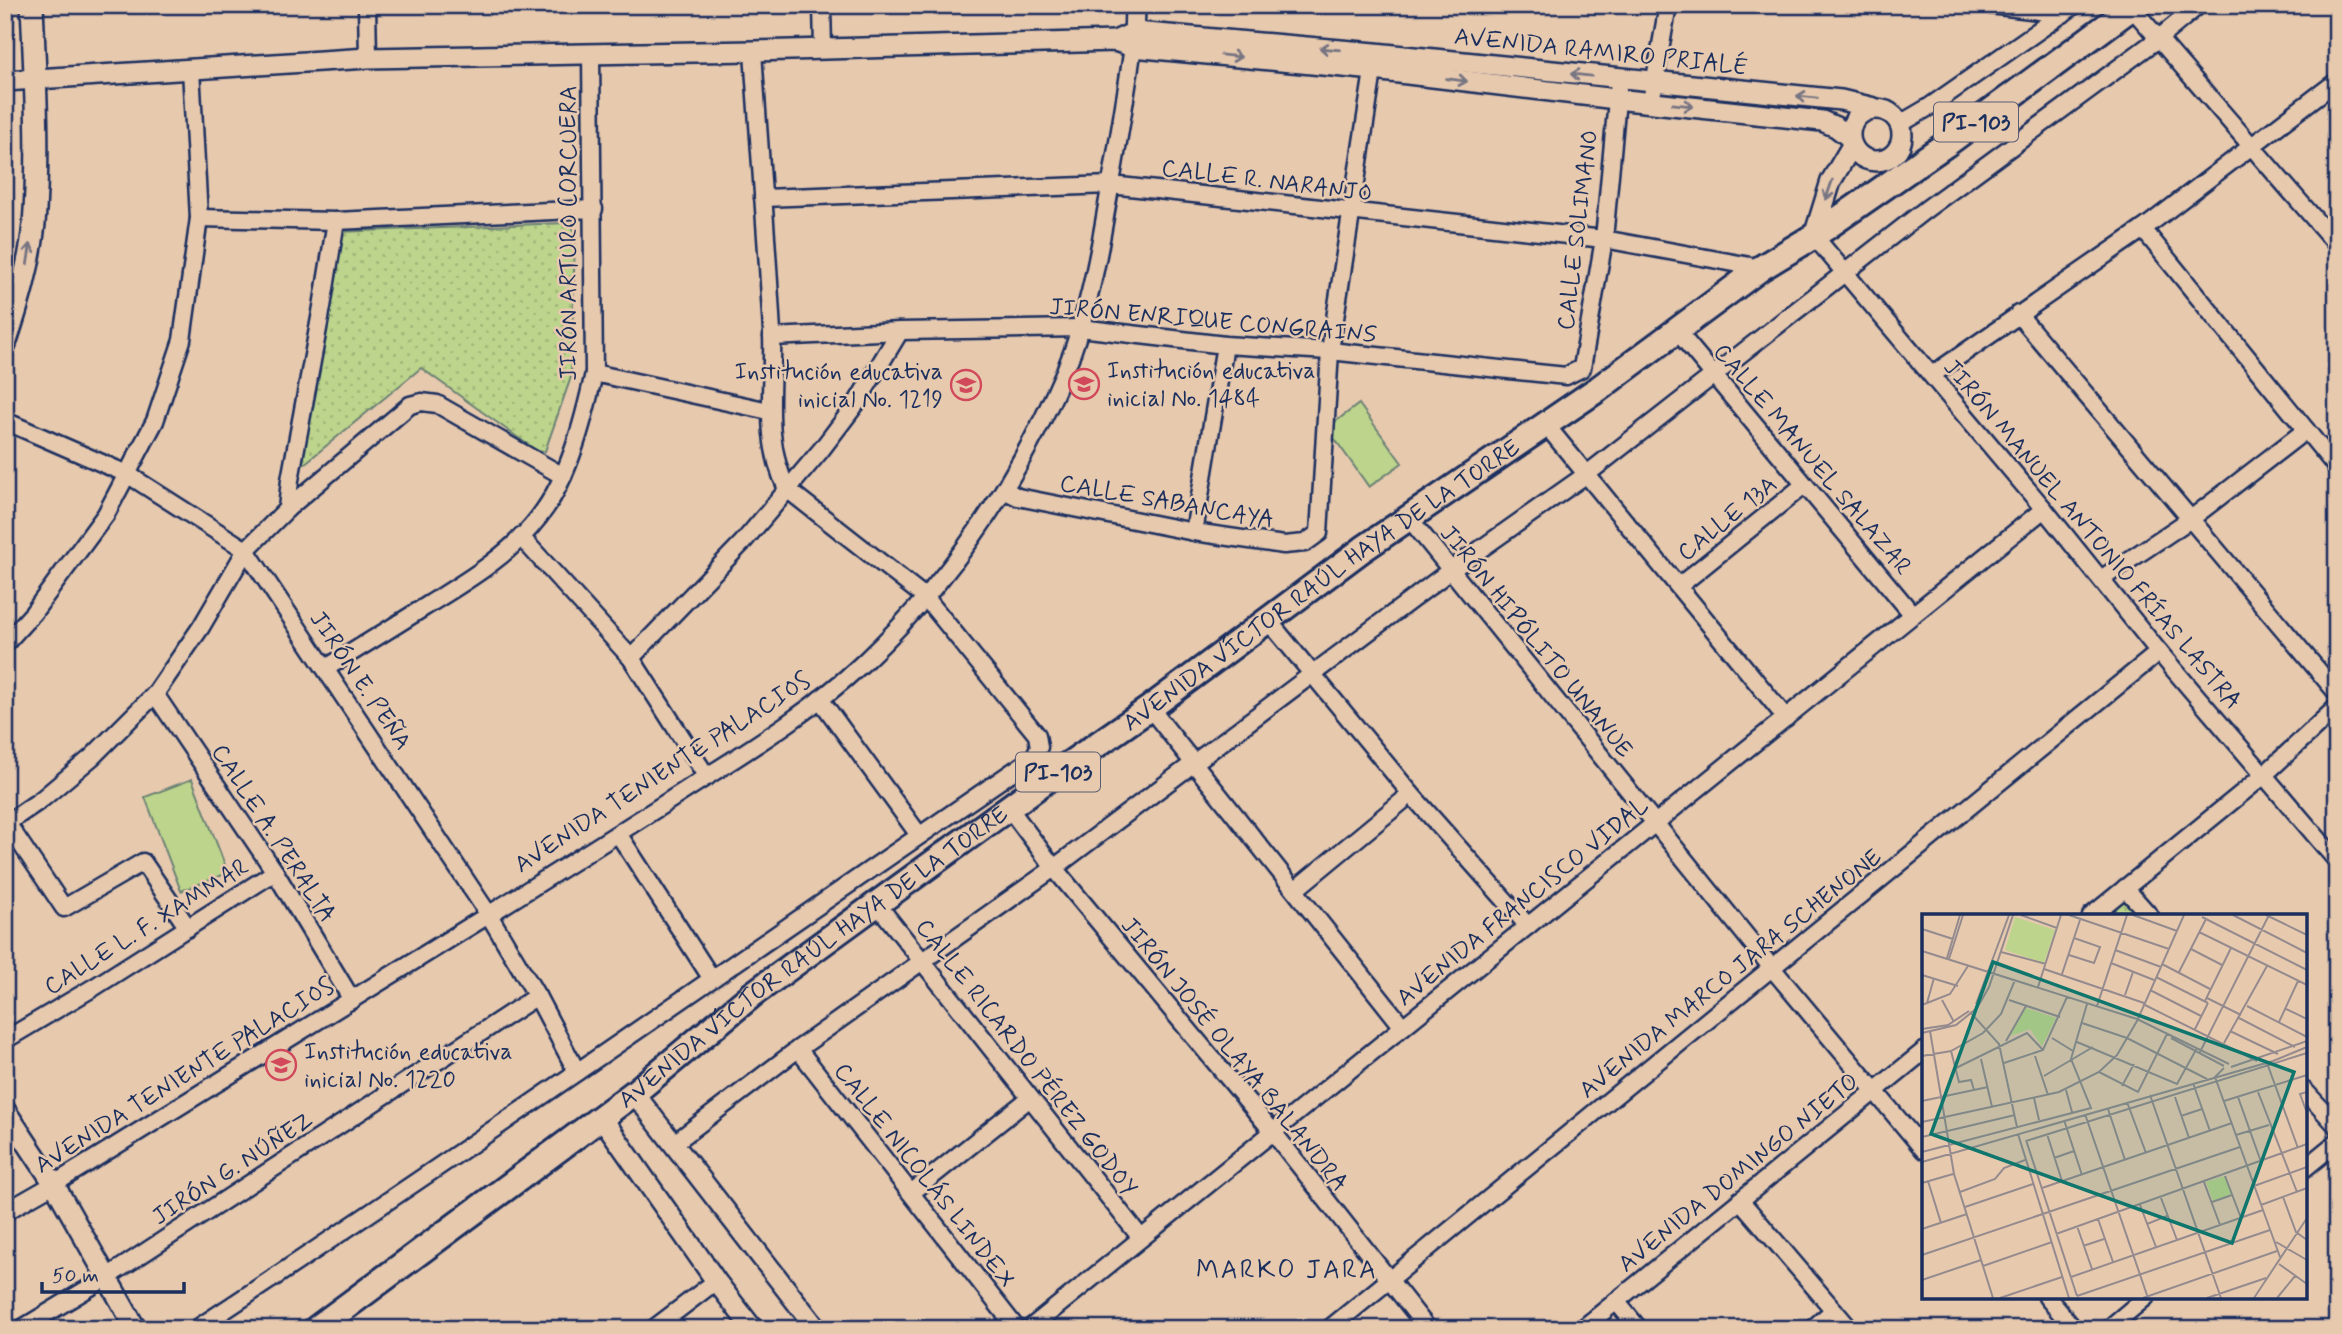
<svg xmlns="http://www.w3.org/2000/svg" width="2342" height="1334" font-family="Mynerve,sans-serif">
<defs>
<pattern id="park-dots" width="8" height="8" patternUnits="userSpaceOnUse" patternTransform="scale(1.75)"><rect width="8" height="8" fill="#bcd48b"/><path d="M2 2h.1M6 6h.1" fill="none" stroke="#a1b67a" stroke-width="1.8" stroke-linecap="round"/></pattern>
</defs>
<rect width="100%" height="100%" fill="#e7c9ae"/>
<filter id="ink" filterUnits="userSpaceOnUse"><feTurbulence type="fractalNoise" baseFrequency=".0143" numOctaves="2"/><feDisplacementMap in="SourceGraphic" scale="14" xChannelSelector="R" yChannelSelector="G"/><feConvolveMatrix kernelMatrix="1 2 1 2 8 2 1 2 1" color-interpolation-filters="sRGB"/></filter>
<g filter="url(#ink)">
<g fill="#bcd48b" stroke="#6c8274" stroke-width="2">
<polygon points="1359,404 1402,463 1369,487 1327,428"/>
<polygon points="192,779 228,873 181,891 145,797"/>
</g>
<g fill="url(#park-dots)" stroke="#6c8274" stroke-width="2">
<polygon points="567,223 573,228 575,237 571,377 545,451 538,452 421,368 298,469 337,232"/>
<polygon points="2125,888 2150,916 2091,916"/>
</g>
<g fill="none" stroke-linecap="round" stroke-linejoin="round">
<g stroke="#1b2f5e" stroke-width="21">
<g id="minor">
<polyline points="367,5 368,58"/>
<polyline points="822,5 823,48"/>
<polyline points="1990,5 2063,14"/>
<polyline points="2132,8 2337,245"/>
<polyline points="1651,102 1668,5"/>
<polyline points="1900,124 1929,107 2075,5"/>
<polyline points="763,198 1111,185 1604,239 1761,268"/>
<polyline points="199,218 336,221 594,209"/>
<polyline points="2143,229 2337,468"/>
<polyline points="1814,236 2044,509 2159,652 2337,861"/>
<polyline points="2018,314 2337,693"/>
<polyline points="1678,332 1913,615"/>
<polyline points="772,337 900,331 1080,328 1225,345 1330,351 1566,376 1582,368 1604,239 1618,89"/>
<polyline points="594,373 769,411"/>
<polyline points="1932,375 2143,229 2337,81"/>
<polyline points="5,421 127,474 246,550 489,915 537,996 577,1072"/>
<polyline points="1546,425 1786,718"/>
<polyline points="1004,490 1018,497 1194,532 1284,545 1305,543 1319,533 1330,351 1375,58"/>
<polyline points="287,509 290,480 322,307 336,221"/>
<polyline points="1409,518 1772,968 1924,1150"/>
<polyline points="1194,532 1225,345"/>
<polyline points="521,537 631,658 707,777"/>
<polyline points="2101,579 2192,518 2306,430"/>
<polyline points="1679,586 1804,485"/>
<polyline points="1268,620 1411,794 1528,926"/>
<polyline points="5,644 33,613 106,514 155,421 182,340 199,218 191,69"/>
<polyline points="631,658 743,542 821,450 856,404 900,331"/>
<path d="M326,668c35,-21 70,-43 105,-65 39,-24 80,-49 108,-86 30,-38 45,-98 55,-144l-3,-319"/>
<polyline points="155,694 275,872 352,1000"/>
<polyline points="820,699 919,835"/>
<polyline points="1150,708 1403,1027"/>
<polyline points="1009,808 1054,868 1273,1132 1428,1329"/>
<polyline points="5,820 64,908 143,862 188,928"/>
<polyline points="7,823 42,799 92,757 155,694 201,627 246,550 287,509 410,405 422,402 437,404 563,476"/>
<polyline points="619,835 712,979"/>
<polyline points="2125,888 2150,916"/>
<polyline points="1296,889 1411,794"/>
<polyline points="877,904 1141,1238"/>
<polyline points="2091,916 2263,776 2337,707"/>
<polyline points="5,1040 96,986 275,872"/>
<polyline points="798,1049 1017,1329"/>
<polyline points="2305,1091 2337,1126"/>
<polyline points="673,1144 798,1049 1054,868 1451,570 1587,474 1925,210 2158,39 2199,5"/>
<polyline points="2305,1168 2337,1142"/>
<polyline points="911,1193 1030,1098"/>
<polyline points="1740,1200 1850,1329"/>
<path d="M5,1212l49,-28c144,-89 287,-178 431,-267 75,-47 150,-94 224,-142 54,-34 108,-69 154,-112 87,-82 155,-182 202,-292 21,-51 32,-106 41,-160 10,-55 19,-110 27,-164"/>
<polyline points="2047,1297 2074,1329"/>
<polyline points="1616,1301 1639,1329"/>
<polyline points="21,1329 107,1277 537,996"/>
<path d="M196,1329c283,-186 559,-381 838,-572l5,-10 -2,-12 -111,-137 -139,-109c-25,-50 -13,-103 -15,-156 -5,-94 -13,-188 -19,-282"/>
<polyline points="653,1329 716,1281"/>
<polyline points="1029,1329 2044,509"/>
<polyline points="1329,1329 2159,652"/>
<polyline points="1582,1329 1924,1051"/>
<polyline points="1812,1329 1834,1310"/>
<polyline points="2108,1329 2146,1297"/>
</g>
</g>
<g stroke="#1b2f5e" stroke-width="24">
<g id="tertiary">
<polyline points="1115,41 1135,32 1375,53 1841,100 1874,108"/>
<polyline points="1134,43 1135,5"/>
<polyline points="5,81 368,58 753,51 1115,41 1133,47 1374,70 1616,99 1822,121 1836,127 1849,137"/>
<circle cx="1876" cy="135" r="26"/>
<polyline points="1814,236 1831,181 1851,147"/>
<polyline points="634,1093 817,1329"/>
<polyline points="5,1110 54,1184 136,1329"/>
<polyline points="602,1118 716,1281 753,1329"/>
</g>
</g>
<g stroke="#1b2f5e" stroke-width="26">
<path id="secondary" d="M5,344c13,-39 25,-79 29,-120 6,-72 1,-146 -2,-219"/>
</g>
<g stroke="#1b2f5e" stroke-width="30">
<g id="primary">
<path id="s1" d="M316,1329l318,-236 119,-99 306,-223 91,-63 213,-159 235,-160 163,-121 53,-32 131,-91 190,-140"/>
</g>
</g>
<use href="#minor" stroke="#e7c9ae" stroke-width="16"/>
<use href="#tertiary" stroke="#e7c9ae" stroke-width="19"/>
<use href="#secondary" stroke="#e7c9ae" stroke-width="21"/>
<use href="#primary" stroke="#e7c9ae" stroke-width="24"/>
</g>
<defs><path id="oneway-shaft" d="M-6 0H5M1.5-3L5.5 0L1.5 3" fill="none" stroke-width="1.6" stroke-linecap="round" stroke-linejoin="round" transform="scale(1.75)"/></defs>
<g stroke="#777482">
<use href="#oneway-shaft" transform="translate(1330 49) rotate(-175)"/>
<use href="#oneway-shaft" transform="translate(1231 56) rotate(6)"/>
<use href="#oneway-shaft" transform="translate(1581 75) rotate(-174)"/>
<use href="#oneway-shaft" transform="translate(1457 80) rotate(7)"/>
<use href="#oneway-shaft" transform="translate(1807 97) rotate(-174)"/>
<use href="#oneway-shaft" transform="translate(1683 105) rotate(6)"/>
<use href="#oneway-shaft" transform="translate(1829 190) rotate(109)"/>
<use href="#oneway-shaft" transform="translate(29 254) rotate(-81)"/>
</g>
</g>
<defs>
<g id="school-ring" transform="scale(1.575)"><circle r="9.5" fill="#e7c9ae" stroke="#d1495b" stroke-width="1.5"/><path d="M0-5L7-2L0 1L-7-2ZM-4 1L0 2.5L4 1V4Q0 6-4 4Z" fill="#d1495b"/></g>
</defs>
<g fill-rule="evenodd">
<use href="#school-ring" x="1084" y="384"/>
<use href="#school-ring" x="966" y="385"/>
<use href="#school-ring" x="281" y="1065"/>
</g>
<g text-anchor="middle" stroke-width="5" stroke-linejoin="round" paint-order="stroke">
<g fill="#e7c9ae" stroke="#585d76" stroke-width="2">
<rect x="1934" y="102.5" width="84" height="39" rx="5"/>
<rect x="1016" y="752.5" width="84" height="39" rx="5"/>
</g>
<g font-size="23" font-weight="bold" fill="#1b2f5e">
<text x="1976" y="130">PI-103</text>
<text x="1058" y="780">PI-103</text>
</g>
<g font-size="24" fill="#1b2f5e" stroke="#e7c9ae">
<text transform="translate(1601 51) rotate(6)" y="8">AVENIDA RAMIRO PRIALÉ</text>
<text transform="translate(1267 180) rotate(7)" y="8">CALLE R. NARANJO</text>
<text transform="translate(1577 230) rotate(-83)" y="8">CALLE SOLIMANO</text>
<text transform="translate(568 233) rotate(-90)" y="8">JIRÓN ARTURO CORCUERA</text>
<text transform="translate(1213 320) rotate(5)" y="8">JIRÓN ENRIQUE CONGRAINS</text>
<text transform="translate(1813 459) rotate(50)" y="8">CALLE MANUEL SALAZAR</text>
<text transform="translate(1167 501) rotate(10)" y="8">CALLE SABANCAYA</text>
<text transform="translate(1727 518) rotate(-39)" y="8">CALLE 13A</text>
<text transform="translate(2093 534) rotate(50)" y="8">JIRÓN MANUEL ANTONIO FRÍAS LASTRA</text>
<text dy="8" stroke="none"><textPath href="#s1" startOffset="1251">AVENIDA VÍCTOR RAÚL HAYA DE LA TORRE</textPath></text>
<text transform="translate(1537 641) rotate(51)" y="8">JIRÓN HIPÓLITO UNANUE</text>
<text transform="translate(361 680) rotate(56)" y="8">JIRÓN E. PEÑA</text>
<text transform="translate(662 772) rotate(-33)" y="8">AVENIDA TENIENTE PALACIOS</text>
<text transform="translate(274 833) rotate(57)" y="8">CALLE A. PERALTA</text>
<text transform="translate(1522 901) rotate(-39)" y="8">AVENIDA FRANCISCO VIDAL</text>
<text transform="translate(146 926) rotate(-32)" y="8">CALLE L. F. XAMMAR</text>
<text dy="8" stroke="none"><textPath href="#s1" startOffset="621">AVENIDA VÍCTOR RAÚL HAYA DE LA TORRE</textPath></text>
<text transform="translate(1730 973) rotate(-39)" y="8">AVENIDA MARCO JARA SCHENONE</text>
<text transform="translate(1235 1054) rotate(51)" y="8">JIRÓN JOSÉ OLAYA BALANDRA</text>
<text transform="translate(1027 1057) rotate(52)" y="8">CALLE RICARDO PÉREZ GODOY</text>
<text transform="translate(184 1075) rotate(-32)" y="8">AVENIDA TENIENTE PALACIOS</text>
<text transform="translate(232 1168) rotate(-33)" y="8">JIRÓN G. NÚÑEZ</text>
<text transform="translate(1738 1172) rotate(-39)" y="8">AVENIDA DOMINGO NIETO</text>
<text transform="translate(925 1175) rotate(52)" y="8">CALLE NICOLÁS LINDEX</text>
</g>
<g font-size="24" fill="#1b2f5e" stroke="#e7c9ae" text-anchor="start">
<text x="1107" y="378">Institución educativa<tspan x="1107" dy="28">inicial No. 1484</tspan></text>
<text x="943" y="379" text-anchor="end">Institución educativa<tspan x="943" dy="28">inicial No. 1219</tspan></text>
<text x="304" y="1059">Institución educativa<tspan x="304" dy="28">inicial No. 1220</tspan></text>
</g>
<g font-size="26" letter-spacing="2" fill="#1b2f5e" stroke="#e7c9ae">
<text x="1287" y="1278">MARKO JARA</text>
</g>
</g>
<g transform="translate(1922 914)">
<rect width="385" height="385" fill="#e7c9ae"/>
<path d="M93,3l40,13 -11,33 -39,-13zM104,94l30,10 -14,28 -12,-17 -20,7zM303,262l7,19 -19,6 -7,-19z" fill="#bcd48b"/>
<path fill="none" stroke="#958b8e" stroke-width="2" d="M99,1l36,13M147,1l100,34M211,1l44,16M311,1l74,38M344,1l41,20M280,3l105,53M0,15l31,10M277,18l108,53M269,35l31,16M193,36l46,17M0,37l215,68 92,45M79,38l45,12M147,41l25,8 6,-16 -26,-9M25,44l13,-43M27,45l14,-44M189,49l43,17M240,50l48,25M122,55l100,34M257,58l27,-53M140,60l18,-54M0,61l36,11M234,63l52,26M116,73l23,-72M228,76l51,26M203,81l8,-23M285,84l34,17M20,86l12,22M87,86l51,17M283,87l26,-53M5,89l7,-25M54,90l33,-89M221,90l114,57M0,91l28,-11 18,-28M175,92l30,-91M325,92l60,31M364,95l21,10M48,98l29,32 18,83M317,104l56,29M357,108l19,-41M160,109l45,15 80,41M0,115l26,-4 21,-14M273,115l13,-26M8,117l24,143 39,124M308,117l48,23M0,119l34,-8 21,-17 12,-21 24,-72M130,124l21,13M249,124l53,28M84,127l20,-35M155,128l100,42 20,-36M302,129l43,-77M29,137l8,31 12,-2 3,10M278,138l69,-137M0,142l29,-5 32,-18 18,-19 14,-34M113,142l13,39M59,145l11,48M82,149l39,-13 24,-53M345,149l31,85M309,153l76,-26M34,154l71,-35 16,17M302,154l-9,9 65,180M177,158l39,20 29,-58M122,162l49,-29M271,169l17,48M200,172l12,-22M144,176l6,22M336,178l39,100M385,178l-7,2 7,19M228,181l71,203M253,183l14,41M316,183l23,65M112,184l5,22M0,187l66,-14M302,187l83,-26M205,188l19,51M186,195l17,51M163,200l63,184M259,202l21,-7M142,206l18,55M0,208l137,-30 40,-20 18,-17 20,-34 47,-106M96,220l51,164M125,220l15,47M314,221l33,-10M0,223l93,-22M104,226l51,156M104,227l281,-88M0,238l169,-44 -20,-49 16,-55M132,244l20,-7M0,248l351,-101 34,-14M303,262l16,42M6,267l13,42M282,268l16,43M0,269l31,-9M332,272l53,-19M120,274l190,-65M38,278l35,-13 9,-11 21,-8M361,283l13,35 11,8M239,284l16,42M290,288l20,-7M218,291l16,42M339,291l46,-17M43,293l68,-23M176,305l15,43M225,310l20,-8M155,312l15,43M0,315l45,-15M134,320l251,-90M354,328l31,18M161,332l21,-7M0,341l318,-108M357,350l28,20M61,352l69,-24M149,363l192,-67M0,366l59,-20M155,382l193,-66M78,384l62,-21M221,384l134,-47M285,384l59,-20M332,384l53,-80M355,384l18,-22"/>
<path fill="#0f766e" fill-opacity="0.15" stroke="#0f766e" stroke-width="3.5" d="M71,48l301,110 -62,171 -301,-109z"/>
<rect width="385" height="385" fill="none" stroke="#1b2f5e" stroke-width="3.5"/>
</g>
<rect width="2342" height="1334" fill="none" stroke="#e7c9ae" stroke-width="28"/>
<rect x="14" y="14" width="2314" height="1306" fill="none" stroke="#1b2f5e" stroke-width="2.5" filter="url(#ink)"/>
<path d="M42 1282v10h142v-10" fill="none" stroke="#1b2f5e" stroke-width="3.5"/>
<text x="52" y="1282" font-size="21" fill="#1b2f5e" stroke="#e7c9ae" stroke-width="5" paint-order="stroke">50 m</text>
</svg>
